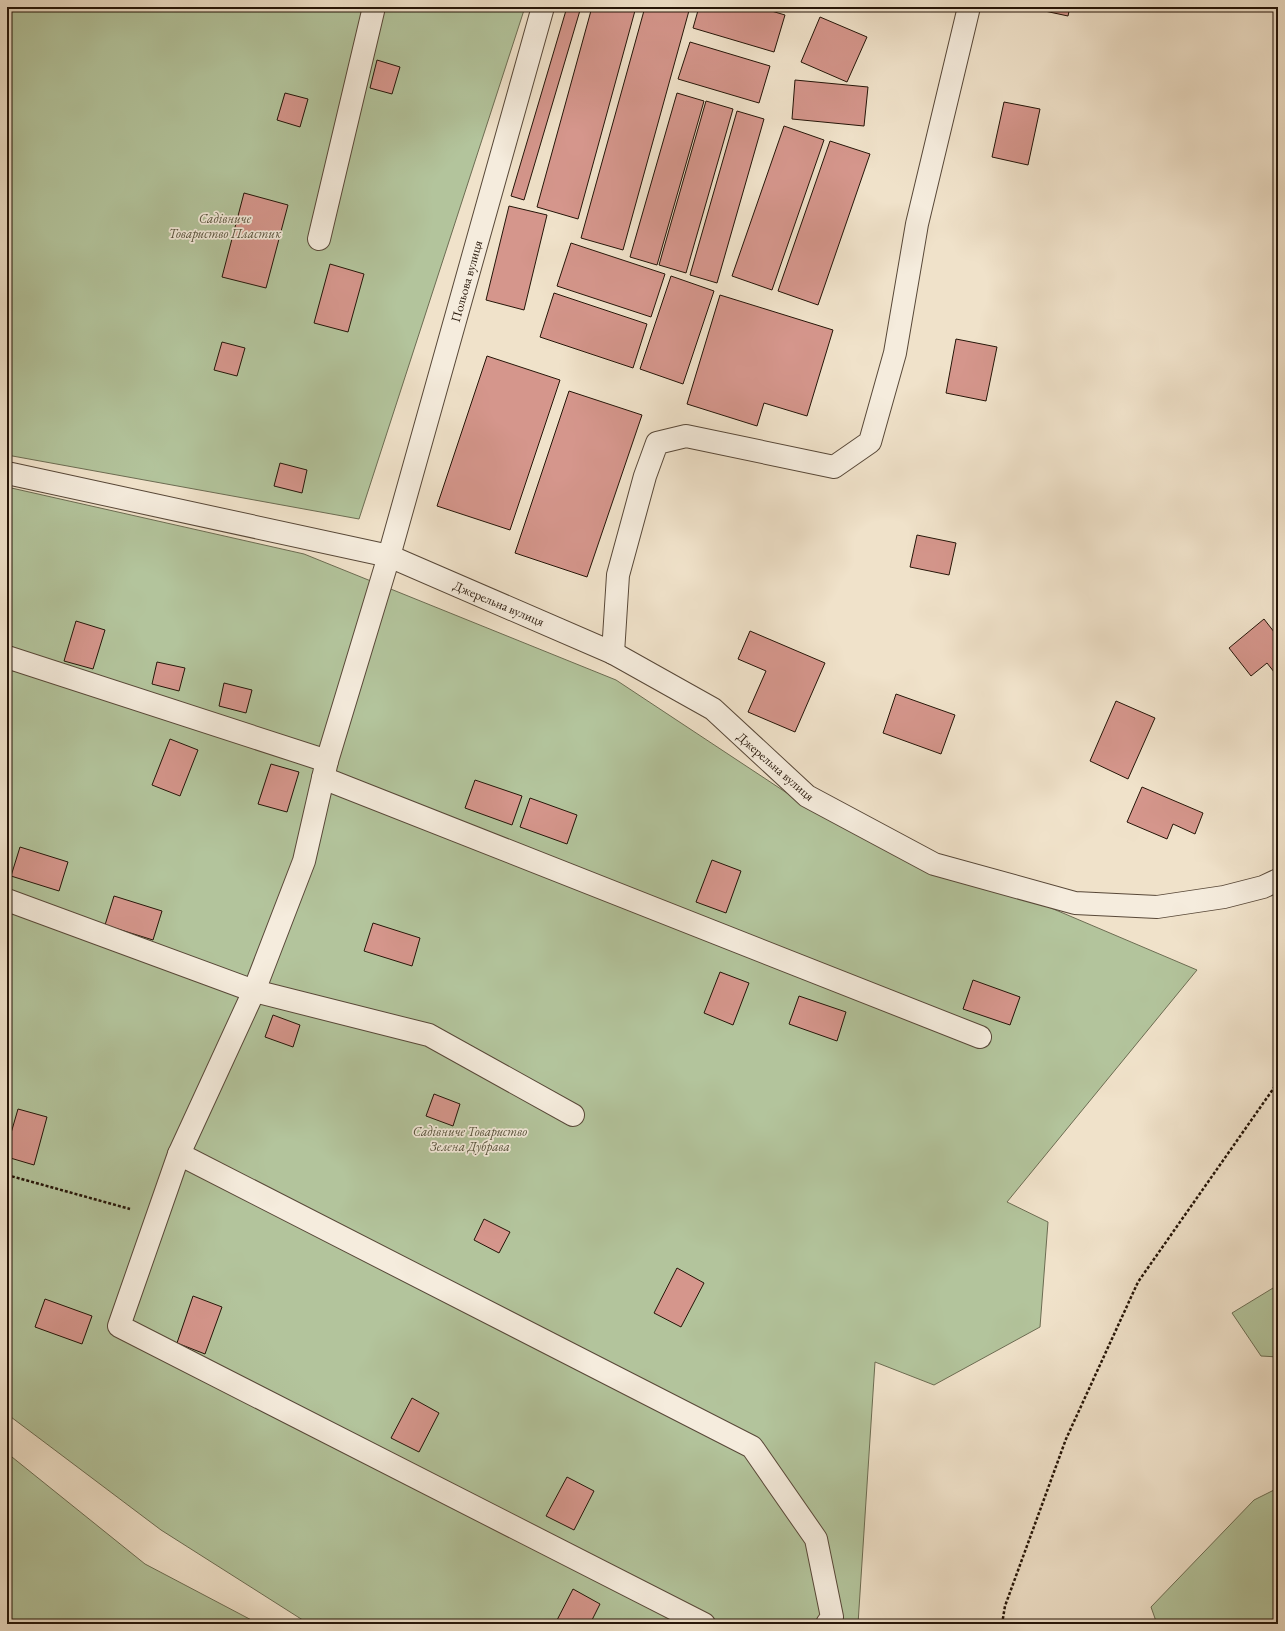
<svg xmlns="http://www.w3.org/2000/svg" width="1285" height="1631" font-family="'EB Garamond',serif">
<rect width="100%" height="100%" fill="#f0e2ca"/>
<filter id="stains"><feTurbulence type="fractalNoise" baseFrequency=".005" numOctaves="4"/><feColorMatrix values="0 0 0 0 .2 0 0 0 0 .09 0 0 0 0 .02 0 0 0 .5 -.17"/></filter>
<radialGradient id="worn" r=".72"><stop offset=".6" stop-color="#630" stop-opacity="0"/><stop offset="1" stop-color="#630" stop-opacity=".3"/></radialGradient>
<g fill="#b3c49c" stroke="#6c6c52">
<polygon points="7,7 525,7 359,519 7,455"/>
<polygon points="7,487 304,554 616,680 799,801 1197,970 1007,1202 1048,1222 1040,1327 934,1385 875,1362 858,1624 309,1624 161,1530 7,1414"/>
<polygon points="1278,1285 1278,1357 1261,1356 1232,1313"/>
<polygon points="7,1453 145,1564 259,1624 7,1624"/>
<polygon points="1278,1488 1278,1624 1157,1624 1151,1607 1254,1500"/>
</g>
<g fill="#d5968c" stroke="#251508">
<polygon points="567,7 581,7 524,200 511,196"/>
<polygon points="592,7 636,7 578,219 537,207"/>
<polygon points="645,7 690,7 623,250 581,238"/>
<polygon points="699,7 758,7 785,15 774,52 693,28"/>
<polygon points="1026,7 1070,7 1068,16"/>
<polygon points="820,17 867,37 847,82 801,62"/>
<polygon points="690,42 770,66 759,103 678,79"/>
<polygon points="377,60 400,67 392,94 370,88"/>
<polygon points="795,80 868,87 864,126 792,119"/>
<polygon points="285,93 308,99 300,127 277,120"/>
<polygon points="677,93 704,101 657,265 630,257"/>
<polygon points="706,101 733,109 686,273 659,265"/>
<polygon points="1004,102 1040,109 1028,165 992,157"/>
<polygon points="737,111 764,119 717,283 690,275"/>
<polygon points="784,126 824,140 772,290 732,276"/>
<polygon points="830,141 870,154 818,305 778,291"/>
<polygon points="244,193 288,205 266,288 222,277"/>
<polygon points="509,206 547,215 524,310 486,300"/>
<polygon points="571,243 665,274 651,317 557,286"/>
<polygon points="330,264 364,274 348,332 314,323"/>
<polygon points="671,276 714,291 683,384 640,369"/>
<polygon points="554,293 647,324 633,368 540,337"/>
<polygon points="720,295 833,330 807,416 764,403 757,426 687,404"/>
<polygon points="956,339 997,347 986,401 946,393"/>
<polygon points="222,342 245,348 237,376 214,370"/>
<polygon points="487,356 560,380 510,530 437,506"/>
<polygon points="569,391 642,415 587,577 515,553"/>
<polygon points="280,463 307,470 302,493 274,486"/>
<polygon points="917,535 956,543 949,575 910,567"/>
<polygon points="1264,619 1278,637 1278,677 1267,663 1251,676 1229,648"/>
<polygon points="76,621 105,630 93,669 64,661"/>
<polygon points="750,631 825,663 795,732 748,712 766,671 738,659"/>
<polygon points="157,662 185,668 179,691 152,684"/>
<polygon points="224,683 252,690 246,713 219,706"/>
<polygon points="896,694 955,715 941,754 883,733"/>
<polygon points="1116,701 1155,718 1128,779 1090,761"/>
<polygon points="170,739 198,750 180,796 152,785"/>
<polygon points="271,764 299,772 287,812 258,804"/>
<polygon points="475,780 522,796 512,825 465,808"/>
<polygon points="1142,787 1203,813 1195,834 1173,824 1167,839 1127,822"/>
<polygon points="530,798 577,815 567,844 520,827"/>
<polygon points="20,847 68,862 59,891 11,876"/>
<polygon points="712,860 741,871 726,913 696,902"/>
<polygon points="114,896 162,911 153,940 105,925"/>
<polygon points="373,923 420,938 412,966 364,951"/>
<polygon points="720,972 749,983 733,1025 704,1013"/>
<polygon points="973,980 1020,997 1010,1025 963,1009"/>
<polygon points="799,996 846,1012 837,1041 789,1024"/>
<polygon points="273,1015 300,1025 293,1047 265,1037"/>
<polygon points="434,1094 460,1104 453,1126 426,1116"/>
<polygon points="18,1109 47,1117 34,1165 7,1157 7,1147"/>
<polygon points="484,1219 510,1232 499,1253 474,1240"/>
<polygon points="677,1268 704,1283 681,1327 654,1313"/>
<polygon points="193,1296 222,1307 205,1354 177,1343"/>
<polygon points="45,1299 92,1316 82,1344 35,1327"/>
<polygon points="412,1398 439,1413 419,1452 391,1438"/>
<polygon points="567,1477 594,1491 574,1530 546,1516"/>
<polygon points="573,1589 600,1604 590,1624 555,1624"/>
</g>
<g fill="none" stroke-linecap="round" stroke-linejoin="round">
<g stroke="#584838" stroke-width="24">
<g id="minor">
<polyline points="319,239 374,7"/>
<polyline points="7,473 389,556 613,653 713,709 807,796 934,864 1075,903 1157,907 1224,897 1263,887 1278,880"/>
<polyline points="613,653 618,575 645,476 657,443 686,436 834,467 870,442 895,353 917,224 969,7"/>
<polyline points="7,657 327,761 323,778 980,1037"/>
<polyline points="327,761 389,556 543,7"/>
<polyline points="323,778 304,861 254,991 179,1154 119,1326 704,1624"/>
<polyline points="7,900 254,991 429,1035 573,1115"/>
<polyline points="179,1154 752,1447 816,1539 832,1617 827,1624"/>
</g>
</g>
<g stroke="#251508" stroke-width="2.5" stroke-dasharray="3 2" stroke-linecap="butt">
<polyline points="7,1175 130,1209"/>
<polyline points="1002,1624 1005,1606 1066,1439 1138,1282 1278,1082"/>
</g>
<use href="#minor" stroke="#f5ecdd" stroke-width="22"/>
</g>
<g text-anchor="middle" stroke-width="3.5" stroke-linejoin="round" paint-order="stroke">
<g font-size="13" font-style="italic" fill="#57523c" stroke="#f5ecdd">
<text x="225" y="223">Садівниче<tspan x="225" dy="15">Товариство Пластик</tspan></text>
<text x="470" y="1136">Садівниче Товариство<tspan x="470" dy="15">Зелена Дубрава</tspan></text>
</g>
<g font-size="13" fill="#251508" stroke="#f5ecdd">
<text transform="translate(466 281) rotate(-74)" y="5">Польова вулиця</text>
<text transform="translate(499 603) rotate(23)" y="5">Джерельна вулиця</text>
<text transform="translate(776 766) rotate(41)" y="5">Джерельна вулиця</text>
</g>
</g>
<rect width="1285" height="1631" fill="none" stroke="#f0e2ca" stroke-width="24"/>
<rect x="8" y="8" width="1269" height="1615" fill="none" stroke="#251508" stroke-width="2"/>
<rect x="12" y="12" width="1261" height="1607" fill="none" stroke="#251508"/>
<rect width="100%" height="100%" filter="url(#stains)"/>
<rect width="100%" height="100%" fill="url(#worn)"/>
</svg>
